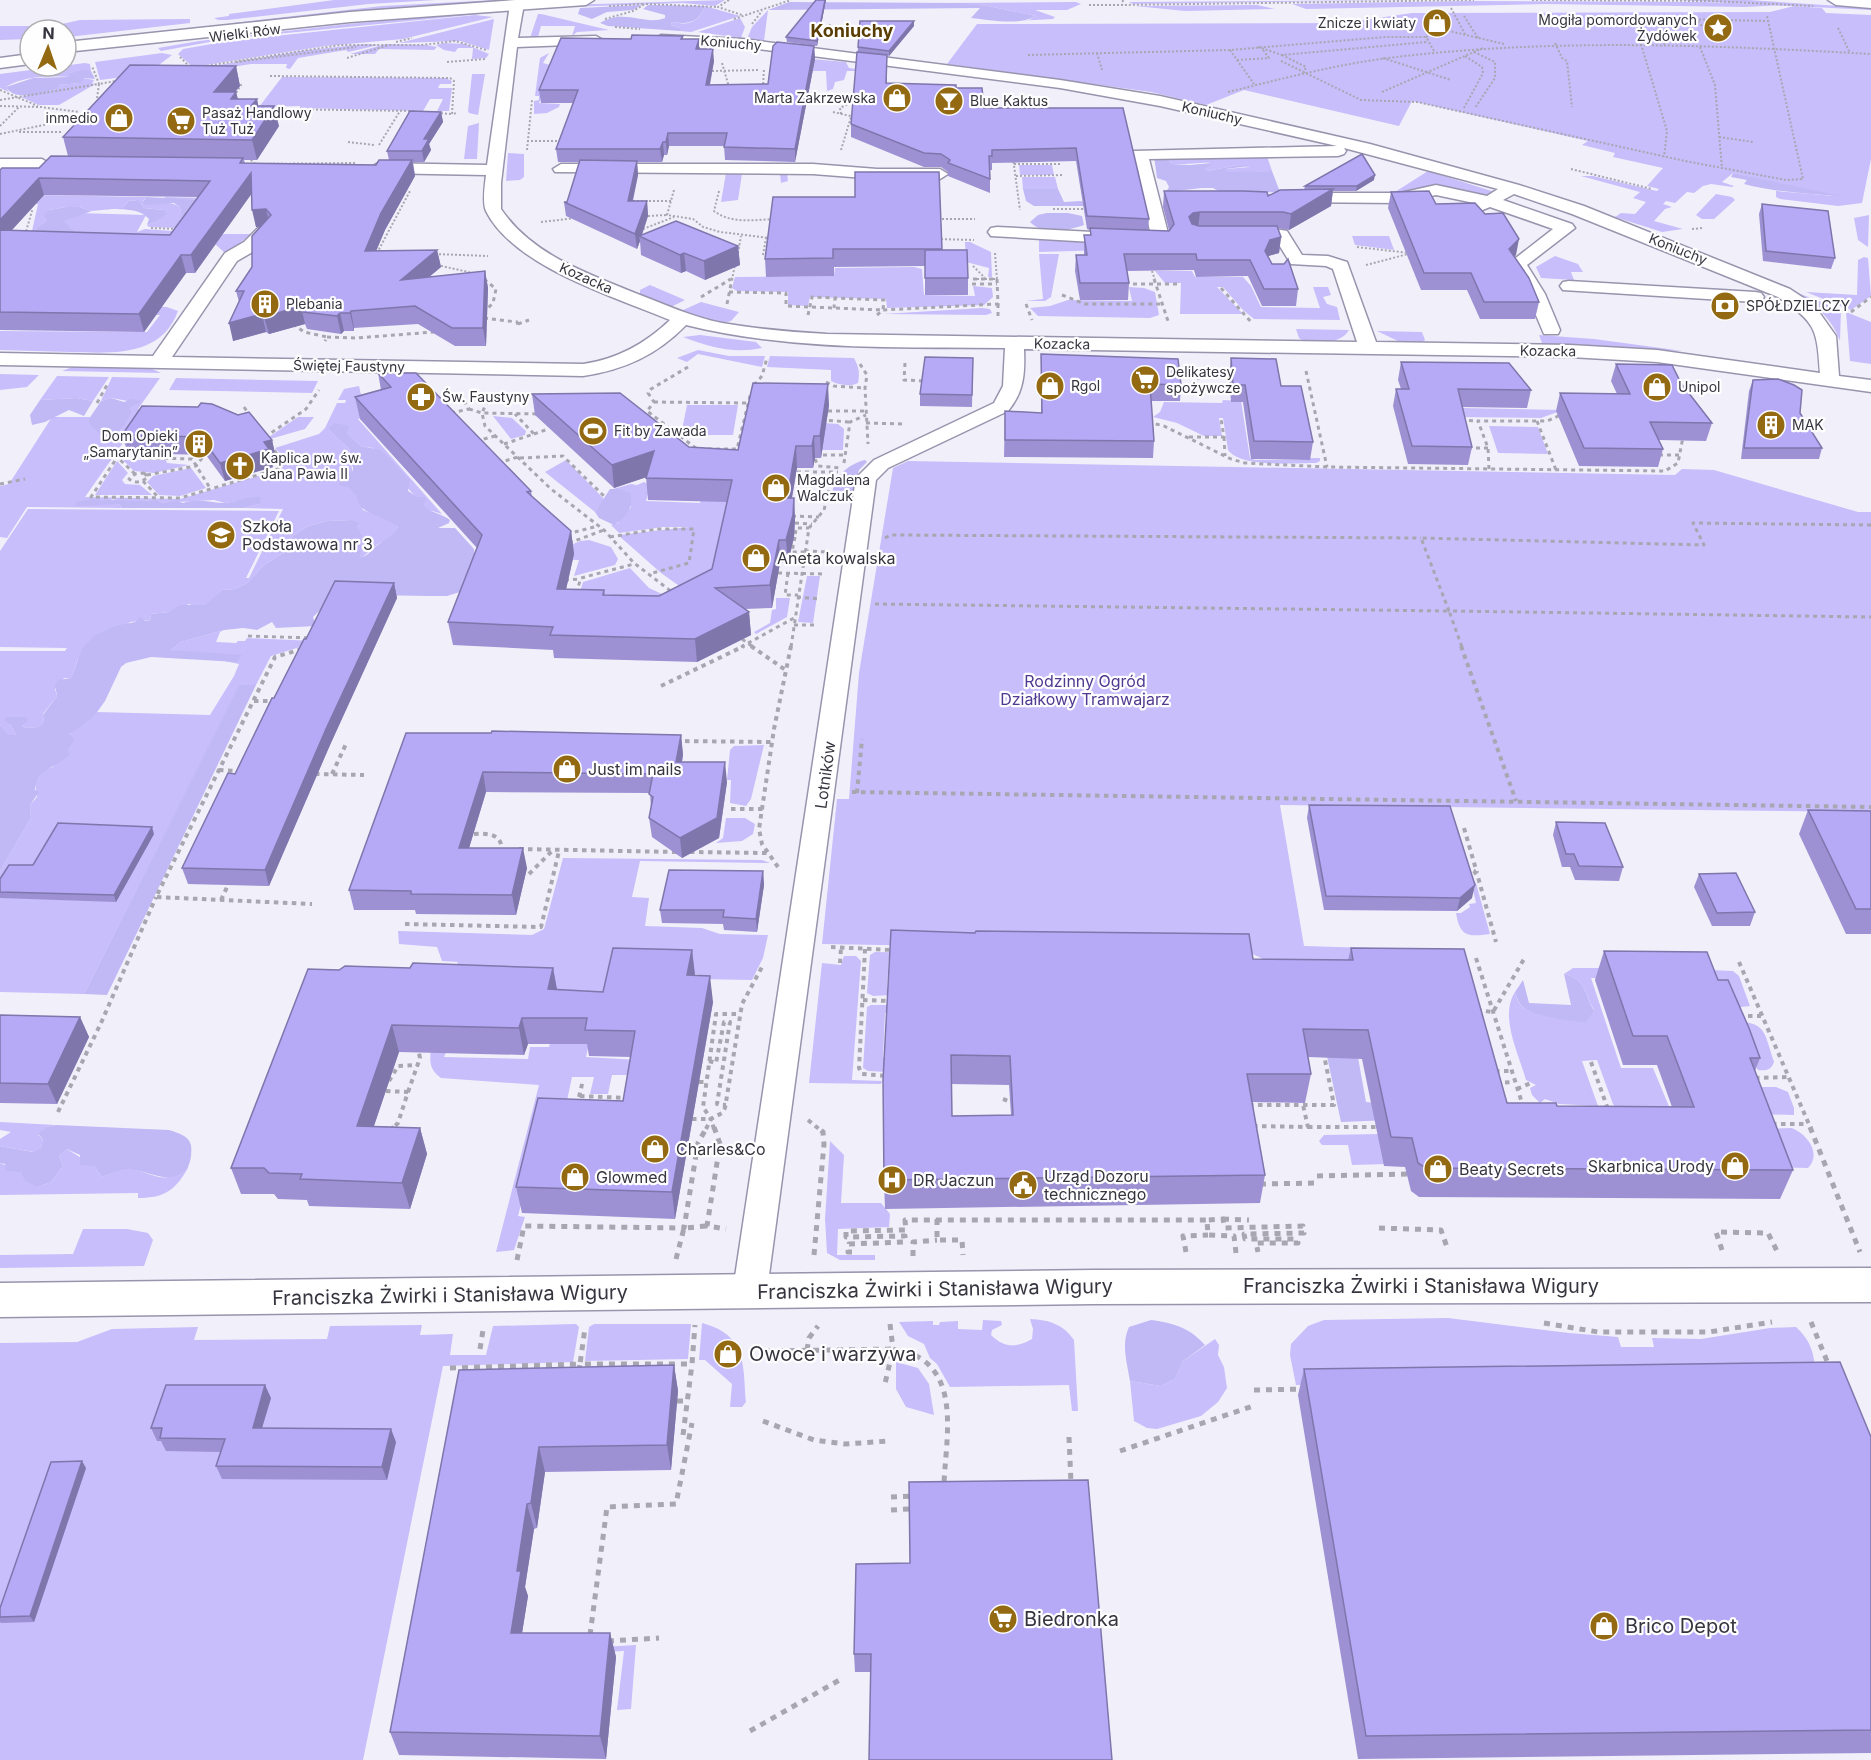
<svg xmlns="http://www.w3.org/2000/svg" width="1871" height="1760" font-family="Inter,sans-serif">
<rect width="100%" height="100%" fill="#f1f0fa"/>
<g fill="#c7befb">
<polygon points="334,0 436,0 369,4 227,20 218,20 214,18 229,16 229,14"/>
<polygon points="496,0 520,0 386,9 257,23 233,23 382,6"/>
<polygon points="725,0 715,6 683,3 566,7 566,5"/>
<polygon points="1413,0 1133,4 1129,2"/>
<polygon points="1676,0 1749,0 1871,8 1871,10"/>
<polygon points="1470,1 1703,2 1786,5 1745,7 1545,4 1306,9 1292,4"/>
<polygon points="1076,2 1081,4 1067,10 1035,10 1055,17 1053,19 1016,21 1029,20 1036,16 988,6 945,3"/>
<polygon points="1257,5 1275,9 1185,11 1135,6"/>
<path d="M705,6l35,10 -49,16 -11,-1v-3l-9,-3 1,-3c17,4 27,0 33,-16z"/>
<polygon points="1794,6 1822,8 1826,13 1871,15 1871,159 1862,203 1838,206 1780,199 1776,197 1776,191 1834,196 1733,173 1722,182 1734,186 1732,187 1711,184 1703,186 1694,193 1687,192 1675,203 1666,201 1663,204 1672,207 1665,209 1654,221 1683,229 1662,232 1615,217 1621,213 1635,214 1646,202 1633,198 1640,192 1581,176 1593,176 1657,191 1659,189 1647,186 1663,168 1613,157 1615,153 1582,145 1588,141 1412,101 1399,126 1244,90 1206,105 1151,92 947,64 977,24 1344,23 1412,13 1770,12"/>
<polygon points="768,10 764,41 747,39 752,27"/>
<polygon points="495,11 500,12 226,39 161,51 158,48 199,41 348,24"/>
<polygon points="538,14 541,14 609,30 577,32 572,36 575,26 541,26 538,37 578,37 530,38"/>
<polygon points="475,15 493,17 403,39 325,46 193,67 178,54 183,49 229,41"/>
<polygon points="740,18 745,27 741,38 698,32"/>
<polygon points="185,19 190,19 190,23 68,37 66,30 30,30 30,39 0,40 0,26 53,26 80,20"/>
<polygon points="494,19 489,50 460,41 399,43"/>
<polygon points="444,43 465,44 489,54 486,58 472,59 473,48 458,48 455,52 444,50 436,45"/>
<polygon points="365,44 379,45 348,52 346,50 298,58 290,69 286,68 287,64 251,64 200,72 196,69 300,51"/>
<polygon points="386,44 427,45 437,47 434,50 379,49 375,54 350,54"/>
<polygon points="162,53 172,55 147,74 100,80 95,62"/>
<polygon points="549,53 543,63 554,66 539,103 560,104 559,107 547,113 534,114 534,101 539,100 539,96 535,96 540,58"/>
<polygon points="811,59 846,62 849,68 871,71 847,71 844,80 835,82 833,89 827,91 826,71 813,71"/>
<path d="M85,63l5,1 1,7 -22,2v4c-20,-1 -46,-1 -63,10l3,5 -9,-4v-14z"/>
<polygon points="472,74 485,74 478,115 469,113 468,111"/>
<polygon points="282,77 446,78 452,81 451,84 440,84 438,88 452,88 449,111 437,111 443,99 430,99 423,111 300,108 300,106 259,107"/>
<polygon points="83,78 94,80 92,84 97,83 59,105 39,105 21,97 58,89 58,85 80,83"/>
<polygon points="479,123 477,159 464,159 468,126"/>
<polygon points="508,153 524,154 524,177 520,180 506,181"/>
<path d="M1237,156h30l5,15 -44,2 -2,-4 24,-2 -13,-2 -29,6 -4,-2 7,-6c-5,-1 -30,2 -40,1l-2,-3 2,-3z"/>
<polygon points="1019,165 1052,165 1054,175 1020,175"/>
<path d="M1428,171l70,22c-31,7 -63,-15 -92,0l-139,3 -1,-2 129,-2z"/>
<polygon points="726,173 787,173 788,181 781,183 780,174 742,174 738,200 721,202"/>
<polygon points="1022,177 1055,177 1058,189 1023,189"/>
<polygon points="1716,194 1732,197 1735,200 1714,219 1702,219 1696,215"/>
<path d="M34,195l112,2 -3,4c13,3 26,-1 37,6l1,6 22,-13 -36,-1 -3,-2 45,1 -32,30 -28,-1 -2,-2 9,-3 10,-8 -2,-4 -20,-2 -7,-8 -8,1 -7,7 -30,3 -13,-4h-13l-17,3 -2,10 -8,6 50,9 -13,-3 -14,-11 16,-8 68,2 -9,17 8,-3 68,5 -183,6 8,-36h-13z"/>
<polygon points="1869,215 1868,247 1858,240 1854,218"/>
<polygon points="223,234 251,234 226,254 215,244"/>
<polygon points="1389,236 1394,250 1355,245 1352,236"/>
<polygon points="1039,238 1089,241 1106,250 1039,252"/>
<polygon points="965,242 970,242 991,252 992,277 988,277 989,268 966,262"/>
<polygon points="1039,254 1059,254 1051,297 1045,301 1026,301 1043,299"/>
<polygon points="1555,256 1578,264 1583,272 1571,272 1574,280 1541,278 1536,267"/>
<polygon points="1864,257 1868,258 1871,296 1851,310 1806,292 1857,295 1858,260"/>
<polygon points="914,267 922,269 924,295 975,296 973,286 992,288 993,297 984,305 887,308 886,299 810,297 808,306 788,305 788,292 737,291 732,288 735,277 834,276 835,268"/>
<polygon points="1155,271 1192,271 1195,277 1243,277 1251,286 1261,307 1320,308 1313,287 1328,287 1331,295 1323,297 1327,304 1337,307 1340,320 1254,319 1243,310 1223,287 1217,287 1243,314 1180,314 1181,283 1165,283"/>
<polygon points="650,285 685,300 671,307 640,294 640,290"/>
<polygon points="1129,287 1144,288 1155,292 1159,315 1150,318 1038,316 1030,308 1050,306 1068,300 1132,301"/>
<path d="M1783,287l58,23 -1,31c-10,-28 -32,-41 -57,-54z"/>
<polygon points="701,302 739,312 731,321 723,323 681,311"/>
<path d="M150,306l17,1 11,4c-17,47 -67,42 -108,41 -23,-1 -47,-1 -70,-2v-19l147,1 13,-17h-18z"/>
<polygon points="982,308 990,309 992,313 986,315 883,314"/>
<polygon points="1846,312 1871,322 1871,364 1850,361"/>
<path d="M1296,329l53,1c-7,14 -39,17 -50,8z"/>
<polygon points="1377,331 1422,332 1425,340 1421,344 1400,342"/>
<path d="M700,335l56,7 6,6c-29,6 -52,-1 -79,-11z"/>
<polygon points="1539,335 1594,339 1683,351 1549,346 1542,343"/>
<polygon points="698,350 729,356 765,356 762,367 698,354 687,362 677,358"/>
<path d="M770,356l84,2c5,10 6,14 4,25 -8,4 -19,2 -27,-2v-11l-64,-3z"/>
<polygon points="75,366 150,368 161,373 62,371"/>
<polygon points="0,374 39,375 27,387 0,390"/>
<polygon points="57,376 109,377 93,401 76,398 40,400"/>
<path d="M112,377l48,1 -22,31 15,1 -14,10 -54,77 95,2 102,-30 -5,-8 7,-3 -9,-10 44,-14 6,-6 12,-25h8l1,-3h-8l6,-11 15,-3 2,9 17,18 -20,6 84,95 -16,-5 -53,-61 -12,-2 -14,-13 -19,-4 22,21 -1,8 4,14 -37,7 25,1 17,16 5,14 30,12 5,5 -8,12 -12,5 -15,13 -3,-1 -3,-31 -5,-5 -24,1 -20,5 -15,10 -8,16 -21,13 -17,18 -12,6 -13,1 -17,16 -9,1 -7,-3 -20,8 -19,2 1,6 -21,2 -52,37 -7,19h-7l-9,11 2,7 -14,18 1,8 -6,5 -13,1 -3,-3 -12,-1 6,11 -8,1 -8,-11v-74h65l2,-3 -67,-1v-96l28,-42 251,2 -33,67h3l34,-69 -39,-1 16,-4v-7l-35,6 -11,-3 -54,3 -5,-4c-10,3 -34,3 -42,0l-15,5h21l3,4 -95,-1 -20,31 -7,-1v-51l9,-2 43,-67h68l11,-12 -3,-4 -17,-3 -10,3z"/>
<polygon points="176,378 318,381 312,393 169,390"/>
<path d="M1223,400l18,1 9,57 5,2h52l3,-2h10v3l-4,2c-22,0 -75,5 -88,-13l-5,-32h-4l3,18h-18l-27,-13 -24,-6 7,-5 4,-10 58,1z"/>
<polygon points="687,405 738,405 733,435 681,435"/>
<polygon points="1460,405 1462,408 1563,410 1541,418 1456,417"/>
<polygon points="493,416 512,418 526,431 525,435 511,439"/>
<polygon points="298,417 314,417 305,429 270,439 269,437"/>
<polygon points="823,423 838,424 844,429 843,450 818,450"/>
<polygon points="1489,426 1538,427 1548,454 1498,453"/>
<polygon points="123,460 166,460 167,463 189,465 154,473 134,471"/>
<polygon points="566,460 604,499 595,512 545,472"/>
<polygon points="117,461 128,473 122,480 125,484 140,485 152,495 95,495"/>
<polygon points="908,461 1675,475 1682,469 1714,470 1858,512 1871,512 1871,812 1280,805 1304,946 1370,948 1311,981 1246,951 822,944 837,799 849,799 859,673 893,468"/>
<polygon points="191,468 206,488 180,496 159,495 147,482 153,476"/>
<polygon points="644,482 650,485 646,501 700,503 701,500 737,501 718,565 699,600 661,573 618,535 689,527 663,527 619,533 611,525 618,523 631,507 620,489 613,489 631,484 637,485"/>
<polygon points="589,540 611,547 618,559 615,565 574,576 579,560 539,559 580,541"/>
<polygon points="630,568 649,588 675,600 578,598 583,582"/>
<polygon points="807,576 820,576 813,623 798,622"/>
<polygon points="776,598 790,598 787,617 756,634 754,632 770,623 772,610 776,609"/>
<polygon points="224,630 220,632 216,642 236,643 238,641 245,641 247,638 314,641 313,643 271,656 256,685 239,686 84,994 0,992 0,871 31,818 30,805 37,797 35,783 45,770 53,767 68,749 69,735 72,731 84,725 97,712 210,715 234,676 239,664 171,650 181,642"/>
<polygon points="764,745 751,799 746,806 730,803 731,780 727,780 730,750 734,746"/>
<polygon points="726,818 745,818 755,824 753,834 742,841 716,843 723,838"/>
<path d="M563,858l199,2 8,3 -130,-2 -8,36 17,1 -4,28 57,2 18,6 48,1 -5,23 -11,22 -55,-1 1,-5 -83,-1 -20,43 -9,41 52,3 -3,15h-23l-4,19h-18l4,-17h-22l-7,33 24,-9h32l-5,23 -74,-2 -24,94 7,1 -11,33 -18,2 43,-167 -98,-7c-14,-10 -11,-20 -9,-36l18,1 -6,14 84,2 2,-12h19l14,-56 -108,-22 3,-7 -16,-1 -5,-14 -38,-3 -1,-13 134,4 12,-6z"/>
<path d="M1470,877l6,6 14,51c-22,3 -30,3 -34,-21h5l9,-6 -1,-3 7,-1z"/>
<polygon points="875,952 1008,954 889,956 887,987 891,995 873,996 867,993 870,955"/>
<polygon points="844,956 856,956 861,961 852,1080 882,1081 881,1084 809,1083 822,963 841,965"/>
<path d="M1573,968h30l25,11 -37,-1 30,90h32l20,48 -55,-5 -5,-7 -16,-44 -15,1 16,45 -39,-2 -14,-5 -5,4 -8,-8 -2,-7 6,-3 -10,-5c-7,-26 -27,-63 -11,-88 2,7 4,13 10,17 18,10 49,2 69,1 -10,-18 -8,-31 -30,-36z"/>
<polygon points="1662,968 1733,971 1739,976 1750,1006 1724,1009"/>
<polygon points="871,1005 891,1005 890,1012 885,1013 883,1057 888,1058 888,1072 868,1071 863,1068 867,1007"/>
<path d="M1729,1021c38,1 34,8 45,41 -3,8 -7,9 -16,8z"/>
<polygon points="1754,1087 1776,1087 1788,1092 1794,1108 1794,1115 1753,1114"/>
<polygon points="0,1122 56,1125 46,1127 38,1135 43,1139 41,1148 34,1152 0,1146 0,1139 11,1132 0,1130"/>
<path d="M1792,1128c15,6 30,26 16,40l-35,-1 -7,-38z"/>
<polygon points="1380,1134 1388,1164 1352,1165 1348,1145 1322,1145 1319,1141 1324,1135"/>
<polygon points="830,1141 844,1155 841,1203 881,1203 890,1214 889,1227 838,1229 837,1255 875,1255 875,1260 840,1260 827,1253 825,1219"/>
<path d="M67,1149l27,17 8,11c7,-3 16,-7 23,-7 26,-3 35,21 64,-4 -13,24 -24,32 -51,32v-5l-138,2v-32l21,9 17,15 13,-5 12,-16 -4,-10z"/>
<polygon points="83,1229 127,1229 148,1233 153,1240 144,1266 0,1268 0,1255 73,1254"/>
<path d="M1448,1318l121,15 49,4 3,10h33l-2,-9 49,1 69,-11 26,-1c16,15 19,28 19,50l-519,8 -6,-30 1,-11 17,-18 16,-6z"/>
<path d="M1030,1319c19,1 33,5 44,21l4,71h-6l-3,-26 -119,2 -13,-23 -7,-6 -6,-14 -16,-8 -9,-14 34,-1v4h6l1,-3 18,-1v8l24,1 1,-10 18,1 1,4 -10,5 -1,5c13,13 26,13 41,4l1,-10z"/>
<path d="M702,1323c45,12 41,41 44,79l-4,5h-12l2,-23 -27,-24h-6z"/>
<polygon points="576,1324 579,1327 573,1362 443,1366 363,1760 0,1760 0,1343 77,1342 112,1329 198,1327 194,1340 327,1339 330,1326 422,1325 420,1335 453,1334 450,1355 486,1355 493,1326"/>
<polygon points="594,1324 691,1324 688,1359 585,1361 589,1327"/>
<polygon points="1215,1339 1219,1345 1218,1355 1224,1367 1227,1388 1218,1402 1201,1416 1157,1429 1147,1428 1134,1421 1130,1381 1161,1386 1175,1379 1183,1361"/>
<polygon points="896,1362 918,1368 929,1384 934,1415 906,1407 896,1389"/>
<polygon points="636,1645 631,1709 617,1710 624,1651 568,1654 569,1649"/>
</g>
<g fill="#c1b8f6">
<path d="M789,2l171,1 28,3 48,10c-18,10 -45,4 -65,2l9,-10 -212,2z"/>
<polygon points="642,5 633,10 607,12 592,19 578,14 580,8"/>
<path d="M648,5l57,1c-6,16 -16,19 -33,16l-1,3 9,3v3l-72,-5 -8,-3c25,-15 44,3 65,-5v-3l-22,-6z"/>
<path d="M86,70l5,1 4,8 -11,-1 -3,5 -23,2v4c-15,3 -42,14 -52,-2l27,-9 36,-1v-4z"/>
<polygon points="1154,156 1237,156 1171,158 1169,161 1171,164 1190,165 1212,163 1205,169 1208,171 1237,165 1250,166 1226,169 1228,172 1272,171 1280,192 1222,193 1213,188 1202,188 1166,192 1169,187 1166,181 1157,178"/>
<path d="M1733,173l107,23c-33,-2 -65,-4 -96,-12l3,-4 -16,-3z"/>
<polygon points="1023,189 1058,189 1064,202 1080,201 1104,206 1034,206 1026,201"/>
<polygon points="146,197 203,200 190,226 181,213 180,207 174,203 145,205 143,202"/>
<path d="M138,200l6,8 20,2 3,4 -11,8 -9,3 2,-6c-10,-12 -30,-9 -44,-10l17,-1 7,-7z"/>
<polygon points="66,207 79,207 92,211 63,221 76,232 89,234 42,234 36,231 39,226 47,220 44,215 49,210"/>
<path d="M1047,213h21l14,3 2,9c-18,6 -40,11 -54,-3l8,-7z"/>
<polygon points="76,398 93,401 84,416 69,410 45,422 32,425 30,415 40,400"/>
<path d="M111,398l13,4 8,-3 10,2 -13,7 3,3c-8,16 -12,22 -30,25l-12,-11 -1,-6 12,-18z"/>
<path d="M334,423l15,3 -2,7 14,13 20,4 29,30 -2,11 9,6h7l2,3 -3,4c6,9 18,9 27,16l-1,3 -11,5h17l19,21 2,13 -5,21 -11,9 -13,4h-17l-61,-1 -43,9 -13,13 3,9 -40,2 -4,-6 -15,8 -14,-2 -19,2 -43,12 -10,8 71,5 -5,7 -86,-5 -25,6 -5,4 -16,34 -10,14 -11,10 -15,9 5,6 -6,9 1,6c-12,12 -33,15 -34,35l4,2 -9,13 1,13 -31,53v-146l8,10h8l-6,-11 -6,-3 2,-4h21l1,4 -6,4 3,3 13,-1 6,-5 -1,-7 14,-19 -2,-11 3,-5 13,-2 11,-29 12,-13 21,-10 20,-4 6,-5 4,4 6,-1 -1,-6 19,-2 11,-7h25l17,-15 13,-1 12,-6 17,-18 21,-13 8,-16 15,-10 20,-5 24,-1 7,3 -2,3 5,10 -3,6 2,5 -1,9 3,1c7,-3 10,-9 16,-13 9,-6 13,-7 19,-17 -13,-12 -40,-11 -41,-31l-9,-9 -7,-1 -2,-2 2,-4 -26,3 1,-4 37,-8v-4l-3,-3v-14l-22,-21z"/>
<path d="M865,460l2,2 -8,8 -6,23 -21,3c1,-19 16,-32 33,-36z"/>
<path d="M610,489h10l10,4c5,13 -5,26 -16,32l-15,-7 -4,-6z"/>
<path d="M253,497h8l-1,7 -16,4h-122l-3,-4 -44,2 2,-4 21,-4 3,3c19,-4 35,3 54,-2l6,4 16,-2 6,2c13,-5 29,0 42,0 10,-1 19,-5 28,-6z"/>
<polygon points="239,685 256,685 107,995 84,994"/>
<polygon points="1343,974 1366,1102 1388,1104 1391,1120 1341,1122 1311,981"/>
<path d="M1564,974c22,5 20,18 30,37l-8,11c-14,0 -49,-6 -61,-13 -6,-4 -8,-11 -10,-17l8,-12 6,23 42,2z"/>
<path d="M56,1125l113,5c9,3 19,5 22,15 1,7 0,18 -4,23 -18,21 -41,-1 -62,2 -8,1 -16,4 -23,7l-8,-11 -14,-1v-10l-13,-6 -8,7 4,10 -12,16 -13,5 -13,-6 -4,-9 -15,-1 -1,-7 -5,-1v-17l33,6 8,-4 2,-9 -5,-5 8,-7z"/>
<path d="M1151,1320c23,3 39,8 54,25l-22,16 -8,18 -14,7 -31,-5c-3,-19 -9,-37 -1,-54z"/>
</g>
<g fill="none" stroke-linecap="round" stroke-linejoin="round">
<g stroke="#9894ad" stroke-width="3">
<g id="street">
<path d="M517,0l7,4 -6,34 78,-2 7,4 -7,4 -79,3 -16,136v26c31,46 86,64 134,84 29,11 57,24 87,30 35,6 70,9 105,11l530,8 -24,-73 -7,-3 -35,-2 -15,-24 -38,-1 -3,-4 3,-4c14,-3 35,-3 49,0l15,24 26,1 19,6 29,80 194,3 87,5 163,23c-3,-45 -4,-50 -42,-76l-206,-83 -58,-20 -11,6 69,24 3,4 -48,37 18,29 15,36 -2,4h-14l-17,-40 -19,-30 45,-35 -63,-22 -10,4 -6,-1 -2,-4 2,-3 -38,-8 -36,8 -112,-1 -2,-4 2,-4 6,-1h106l36,-8 51,11 11,-7 -154,-41 2,3 -2,3 -6,2 -189,3 21,82 -3,4 -6,1 -170,-10 -3,-4 3,-4 6,-1 154,8 -19,-81 2,-3 203,-5 -177,-40 -100,-18 -317,-41 -87,-5 -2,-3 7,-4 82,4 317,41 100,16 210,48 149,41 65,21 206,83 24,16 22,31 3,40 32,4v12l-214,-30 -87,-5 -546,-8c1,24 0,43 -16,62l-120,57 -12,12 -109,810 -5,10 -12,4 -12,-4 -5,-10 123,-812 18,-18 120,-57 9,-17 2,-38c-107,-1 -215,3 -319,-23 -29,30 -62,45 -103,51l-583,-11v-12l153,3 72,-103 19,-11 14,-14h12l3,4 -17,18 -19,11 -65,96 411,7c34,-5 62,-20 87,-44 -55,-23 -156,-53 -184,-109 -4,-9 -1,-26 0,-36l-108,-2 -8,-5 8,-5 109,2 23,-161z"/>
<polygon points="0,159 42,159 50,164 42,169 0,169"/>
<polygon points="561,164 813,164 877,169 940,169 948,174 940,179 877,179 813,174 555,172 553,169"/>
<polygon points="1569,281 1755,292 1761,293 1764,297 1761,301 1755,302 1563,290 1560,286 1563,282"/>
</g>
</g>
<g stroke="#9894ad" stroke-width="3">
<g id="secondary">
<polygon points="516,0 594,0 586,5 350,22 66,52 66,42 350,12"/>
<polygon points="1828,0 1871,0 1871,8 1836,5"/>
<polygon points="30,54 30,64 0,68 0,58"/>
<polygon points="1871,1268 1871,1302 1093,1304 0,1317 0,1283 1093,1270"/>
</g>
</g>
<g stroke="#a8a7b1" stroke-width="2" stroke-dasharray="2 2" stroke-linecap="butt">
<polyline points="729,0 718,7 742,15"/>
<polyline points="1123,0 1122,5 1474,0"/>
<polyline points="1532,0 1710,1 1813,6"/>
<polyline points="1089,5 1122,5"/>
<polyline points="609,6 643,4"/>
<polyline points="1451,8 1466,36"/>
<polyline points="1693,15 1702,26"/>
<polyline points="1464,16 1478,38"/>
<polyline points="605,19 633,11 645,4 718,7"/>
<polyline points="734,19 791,0"/>
<polyline points="752,24 762,11"/>
<polyline points="615,27 640,29"/>
<polyline points="1658,28 1665,45"/>
<polyline points="1838,28 1850,53"/>
<polyline points="824,32 831,24"/>
<polyline points="396,42 412,38"/>
<polyline points="1555,43 1562,58 1567,61 1572,107"/>
<polyline points="1641,44 1667,131 1664,157"/>
<polyline points="1646,45 1633,18 1768,21"/>
<polyline points="1258,47 1282,55 1427,42"/>
<polyline points="1700,47 1715,85 1722,169"/>
<polyline points="1230,50 1254,84"/>
<polyline points="1434,51 1426,37 1441,29 1504,44"/>
<polyline points="1474,52 1495,62 1495,78 1475,108"/>
<polyline points="1097,53 1102,70"/>
<polyline points="1028,55 1230,50 1385,37 1426,37"/>
<polyline points="1282,55 1306,67 1304,73"/>
<polyline points="180,57 192,69"/>
<polyline points="347,58 389,45"/>
<polyline points="1383,58 1451,80"/>
<polyline points="1237,60 1269,58 1263,50"/>
<polyline points="1281,61 1361,100 1417,102 1685,161 1786,180 1803,179 1767,16"/>
<polyline points="236,62 356,47"/>
<polyline points="447,62 485,59"/>
<polyline points="722,63 729,87"/>
<polyline points="199,67 340,45 422,45 455,41 486,50"/>
<polyline points="712,71 760,70"/>
<polyline points="270,76 450,78 454,81 452,114 457,113"/>
<polyline points="763,88 764,68"/>
<polyline points="0,90 38,106"/>
<path d="M1228,92c53,-13 106,-27 160,-34 161,-20 322,-13 483,-4"/>
<polyline points="1382,92 1483,48"/>
<polyline points="234,96 241,85 235,85"/>
<polyline points="97,98 99,84 121,80"/>
<polyline points="0,100 99,84 92,66"/>
<polyline points="0,106 41,107 79,112"/>
<polyline points="1464,108 1483,73 1482,67 1465,56"/>
<polyline points="272,109 414,111"/>
<polyline points="833,112 855,117"/>
<polyline points="437,113 452,114"/>
<polyline points="841,114 840,108 848,104 855,92"/>
<polyline points="0,126 19,107"/>
<polyline points="19,132 61,132"/>
<polyline points="0,134 73,119"/>
<polyline points="1719,137 1753,142"/>
<polyline points="527,141 562,141"/>
<polyline points="348,142 374,145"/>
<polyline points="379,145 400,111"/>
<polyline points="527,150 532,100"/>
<polyline points="841,150 851,117"/>
<polyline points="248,157 255,164 355,163"/>
<polyline points="1013,158 1020,210"/>
<polyline points="1014,164 1061,164"/>
<polyline points="1571,169 1652,189"/>
<polyline points="1016,176 1064,175"/>
<polyline points="674,190 667,215 693,219 703,227 720,232 770,238"/>
<path d="M719,191l-5,20c17,13 40,9 60,8"/>
<polyline points="629,201 671,201"/>
<polyline points="1053,209 1087,209"/>
<polyline points="648,216 667,215"/>
<polyline points="938,219 975,219"/>
<polyline points="541,222 576,218"/>
<polyline points="151,228 178,229"/>
<polyline points="643,229 674,217"/>
<polyline points="1692,229 1703,228"/>
<polyline points="25,235 32,211 27,208"/>
<polyline points="937,239 974,240"/>
<polyline points="1357,247 1409,253"/>
<polyline points="377,253 410,191"/>
<polyline points="738,253 741,236"/>
<polyline points="995,253 997,280"/>
<polyline points="435,254 488,256"/>
<polyline points="763,255 766,238"/>
<polyline points="437,265 473,273"/>
<polyline points="1366,265 1408,254"/>
<polyline points="973,266 985,278"/>
<polyline points="1152,271 1155,280"/>
<polyline points="483,278 486,280"/>
<polyline points="973,279 997,279"/>
<polyline points="728,280 732,278"/>
<polyline points="732,280 735,264"/>
</g>
<g stroke="#a8a7b1" stroke-width="3" stroke-dasharray="4 4" stroke-linecap="butt">
<polyline points="973,279 997,279"/>
<polyline points="1154,279 1168,321"/>
<polyline points="972,284 997,284"/>
<polyline points="1125,284 1181,284"/>
<polyline points="1221,288 1252,323"/>
<polyline points="729,292 786,293 786,306 883,310 884,300 835,298"/>
<polyline points="1062,295 1085,304 1163,304"/>
<polyline points="701,297 731,279"/>
<polyline points="727,304 732,279"/>
<polyline points="998,304 998,318"/>
<polyline points="1026,304 1032,320"/>
<polyline points="1851,312 1871,297"/>
<polyline points="483,313 493,303 496,289 484,279"/>
<polyline points="808,315 812,297 835,298 834,308"/>
<polyline points="877,315 883,310 998,304 997,279"/>
<polyline points="484,318 517,322 518,326"/>
<polyline points="293,324 304,332 327,337 325,341"/>
<polyline points="518,324 529,320"/>
<polyline points="327,337 356,338 434,332"/>
<polyline points="905,363 904,380 924,381"/>
<polyline points="860,364 867,375 865,388 868,444"/>
<polyline points="688,367 651,389 648,393 654,402 647,411 697,449 737,449 751,392"/>
<polyline points="1306,371 1327,467"/>
<polyline points="1203,375 1208,379"/>
<polyline points="1197,379 1203,375 1202,368"/>
<polyline points="826,382 834,386 865,388"/>
<polyline points="754,385 762,376 767,358"/>
<polyline points="491,393 482,413 485,426 551,489 604,530 634,563 672,592"/>
<polyline points="654,402 747,403"/>
<polyline points="97,403 107,385"/>
<polyline points="244,407 249,414"/>
<polyline points="469,409 482,413 540,414"/>
<polyline points="828,411 866,411"/>
<polyline points="451,413 469,409 459,393"/>
<polyline points="821,420 850,422"/>
<polyline points="1461,420 1478,421"/>
<polyline points="1537,421 1556,470"/>
<polyline points="1148,422 1164,426 1231,459 1245,463 1327,467 1665,471 1678,463 1683,437"/>
<polyline points="866,423 905,424"/>
<polyline points="534,434 548,429"/>
<polyline points="265,437 306,409 319,390"/>
<polyline points="1189,437 1224,437 1221,419"/>
<polyline points="1224,437 1225,456"/>
<polyline points="128,441 91,497 180,498 278,469 274,461 280,459 273,448"/>
<polyline points="476,441 495,436"/>
<polyline points="504,444 534,434 515,414"/>
<polyline points="1468,448 1488,448"/>
<polyline points="823,455 844,455"/>
<polyline points="1659,455 1680,455"/>
<polyline points="520,458 563,456 605,497"/>
<polyline points="815,459 818,466 841,468"/>
<polyline points="498,463 518,457"/>
<polyline points="844,463 850,422 866,415"/>
<polyline points="1489,469 1488,448 1478,421 1547,421 1563,414"/>
<polyline points="797,472 838,472"/>
<path d="M144,473l4,4c-6,5 -12,7 -19,2l6,-5z"/>
<polyline points="135,474 117,457 192,459 210,488"/>
<polyline points="147,475 196,466 206,453"/>
<polyline points="143,481 158,497"/>
<polyline points="0,484 25,479"/>
<polyline points="792,516 819,517"/>
<polyline points="795,523 812,524"/>
<polyline points="1871,525 1693,523 1704,545 1421,538 1449,611 1871,617"/>
<polyline points="567,534 598,526"/>
<polyline points="610,537 657,529 694,529 689,563 649,574"/>
<polyline points="790,537 795,537 796,528 809,528"/>
<polyline points="795,537 792,552 805,552"/>
<polyline points="885,538 891,535 1421,538"/>
<polyline points="569,543 604,530"/>
<polyline points="805,551 828,552"/>
<polyline points="789,559 804,559"/>
<polyline points="778,573 824,574"/>
<polyline points="788,573 785,595 798,595"/>
<polyline points="565,580 580,579"/>
<polyline points="576,593 581,578 634,564"/>
<polyline points="797,597 821,599"/>
<polyline points="875,604 1449,611 1462,647"/>
<polyline points="794,625 818,625"/>
<polyline points="248,636 312,638"/>
<polyline points="742,639 753,647"/>
<polyline points="741,647 794,618"/>
<polyline points="791,647 809,528 824,510 830,486 836,475"/>
</g>
<g stroke="#a8a7b1" stroke-width="4" stroke-dasharray="4.5 4.5" stroke-linecap="butt">
<polyline points="751,646 787,671"/>
<polyline points="1461,646 1516,801"/>
<polyline points="302,649 275,657 156,897 312,904"/>
<polyline points="661,686 744,646"/>
<polyline points="254,701 274,701"/>
<polyline points="676,741 772,742"/>
<polyline points="219,770 240,771"/>
<polyline points="315,774 364,775"/>
<polyline points="332,774 346,744"/>
<polyline points="852,792 1871,807"/>
<polyline points="857,793 862,739"/>
<polyline points="731,809 763,809"/>
<polyline points="1464,828 1477,873"/>
<path d="M474,834c15,-1 28,0 28,17"/>
<polyline points="519,849 677,852"/>
<polyline points="690,852 767,853"/>
<polyline points="778,867 762,844 759,829 774,729 791,646"/>
<polyline points="1465,868 1474,871 1478,877 1496,942"/>
<polyline points="529,874 552,851"/>
<polyline points="221,900 228,885"/>
<polyline points="405,924 541,927 559,851"/>
<polyline points="831,947 892,950"/>
<polyline points="865,949 859,1068 862,1074 888,1076"/>
<polyline points="1476,958 1523,1106"/>
<polyline points="1739,962 1811,1129"/>
<polyline points="840,963 841,947"/>
<polyline points="863,1000 890,1001"/>
<polyline points="1477,1010 1493,1012 1524,959"/>
<polyline points="1739,1016 1761,1016"/>
<polyline points="709,1061 716,1063 724,1022 730,1022 717,1104 726,1105"/>
<polyline points="1591,1062 1609,1112"/>
<polyline points="1495,1071 1511,1071"/>
<polyline points="1755,1078 1790,1077"/>
<polyline points="389,1081 398,1066 418,1065"/>
<polyline points="699,1082 706,1082"/>
<polyline points="1496,1083 1514,1082"/>
<polyline points="1517,1089 1531,1083"/>
<polyline points="386,1091 408,1092 398,1123 392,1129"/>
<polyline points="408,1092 420,1058 418,1048"/>
<polyline points="580,1096 626,1098"/>
<polyline points="579,1097 583,1080"/>
<polyline points="1003,1099 1014,1103"/>
<polyline points="1249,1105 1334,1105 1324,1055"/>
<polyline points="58,1112 101,1023 156,897"/>
<polyline points="692,1119 711,1119"/>
<polyline points="808,1120 819,1129"/>
<polyline points="1772,1124 1808,1124"/>
<polyline points="1253,1126 1308,1127 1303,1105"/>
<polyline points="1308,1127 1381,1127"/>
<polyline points="706,1129 711,1119 703,1107 716,1014 740,1014"/>
<polyline points="714,1129 711,1119 722,1113 725,1108 742,1004 762,967"/>
</g>
<g stroke="#a8a7b1" stroke-width="5" stroke-dasharray="6 6" stroke-linecap="butt">
<polyline points="714,1127 720,1144 707,1226 726,1229"/>
<polyline points="1810,1127 1860,1252"/>
<polyline points="392,1129 394,1127"/>
<polyline points="1317,1176 1407,1174"/>
<polyline points="1260,1184 1318,1183"/>
<polyline points="937,1219 937,1240 962,1240 963,1255"/>
<polyline points="1223,1219 1249,1220"/>
<polyline points="1379,1228 1441,1230 1448,1250"/>
<polyline points="1722,1250 1716,1232 1768,1233 1777,1251"/>
<polyline points="852,1252 848,1252 849,1244 905,1242 905,1236 846,1237 846,1231 906,1230 905,1220 1207,1220"/>
<polyline points="1186,1252 1183,1236 1208,1235"/>
<polyline points="1236,1253 1234,1236 1208,1235 1207,1220 1223,1219 1225,1228 1303,1226 1304,1233 1244,1234 1245,1239 1297,1239 1298,1243 1256,1243 1258,1252"/>
<polyline points="814,1255 824,1144 823,1132 817,1127"/>
<polyline points="913,1256 913,1242 937,1240"/>
<polyline points="676,1259 684,1228 707,1226"/>
<polyline points="517,1260 524,1226 684,1228 698,1143 707,1127"/>
<polyline points="1811,1322 1829,1366"/>
<polyline points="1544,1323 1598,1332 1709,1332 1772,1322"/>
<path d="M890,1324l3,25c8,3 20,4 27,9 40,25 25,87 24,127"/>
<polyline points="480,1349 483,1330"/>
<polyline points="807,1350 809,1338 818,1326"/>
<polyline points="765,1351 893,1349 884,1388"/>
<polyline points="450,1368 580,1364 585,1328"/>
<polyline points="579,1371 580,1364 692,1364 695,1325"/>
<polyline points="1254,1390 1303,1389"/>
<polyline points="677,1401 687,1401"/>
<polyline points="763,1421 814,1440 846,1444 888,1441"/>
<polyline points="683,1435 692,1364"/>
<polyline points="1069,1437 1071,1483"/>
<polyline points="1120,1451 1256,1405"/>
<polyline points="891,1497 913,1496"/>
<polyline points="891,1510 909,1509"/>
<polyline points="590,1635 607,1507 676,1504 692,1423"/>
<polyline points="608,1641 659,1638"/>
<polyline points="750,1731 843,1678"/>
</g>
<use href="#street" fill="#fff" fill-rule="evenodd"/>
<use href="#secondary" fill="#fff" fill-rule="evenodd"/>
</g>
<g fill="#9d91d4" fill-rule="evenodd">
<polygon points="816,0 826,0 817,46 787,42 786,37"/>
<polygon points="914,26 889,56 887,55 887,83 956,88 984,108 1123,108 1149,219 1148,230 1169,231 1169,230 1163,207 1164,191 1268,196 1304,190 1305,186 1374,180 1356,191 1333,191 1331,206 1289,230 1277,228 1281,237 1279,253 1268,256 1272,264 1298,289 1296,306 1262,306 1248,276 1196,277 1194,270 1127,271 1129,283 1128,300 1080,300 1075,271 1076,255 1084,255 1084,235 1090,235 1090,230 1087,229 1076,161 992,163 992,170 990,170 990,193 948,176 948,172 941,167 924,167 851,137 851,124 858,47"/>
<polygon points="683,36 683,39 700,49 714,61 710,85 768,84 814,46 815,59 795,162 725,160 724,146 669,146 667,155 664,155 662,162 637,162 638,175 633,201 647,201 648,216 642,235 738,246 740,265 705,280 686,271 681,273 641,255 640,241 637,249 566,216 564,202 567,202 579,162 558,162 556,149 574,103 541,103 539,90 631,39"/>
<path d="M236,66l4,20 -5,6h1l2,7h19l1,7 21,20 -22,34h-13l1,3 131,2 13,-5 -2,-9 54,-39 2,10 -14,22 2,6 -7,12h-11l2,14 -30,54 -9,21 61,-1 4,17 -12,10 56,-6 3,17 -2,58h-31l-37,-22 -64,4v3h-10l-3,3 -34,-5 -2,-5 -36,10 -3,-2 -33,9 6,-39 -3,-11 16,-24 8,-40h-4l-5,-33 -56,79h-9l-42,59 -144,-2v-160l39,-2 29,-12 -5,-19zM44,195l154,2 -28,38 -159,-4z"/>
<polygon points="939,172 942,250 968,278 968,295 925,295 925,266 834,267 834,276 766,277 765,259 855,197"/>
<polygon points="1391,192 1436,204 1516,255 1514,256 1539,302 1535,319 1480,319 1467,290 1421,290 1388,208"/>
<polygon points="1762,204 1835,258 1831,269 1763,261 1759,214"/>
<polygon points="1041,354 1181,385 1180,401 1151,401 1154,441 1153,458 1004,457 1005,411 1041,413"/>
<polygon points="973,358 972,407 920,406 920,394"/>
<polygon points="1231,358 1281,386 1313,442 1310,460 1251,459 1243,402 1231,402 1229,376"/>
<polygon points="1401,362 1531,390 1527,408 1462,407 1472,447 1468,465 1408,464 1393,406 1396,389 1401,389 1398,380"/>
<polygon points="1616,364 1681,383 1712,423 1706,441 1659,440 1663,449 1658,467 1579,466 1556,411 1560,393 1617,394 1611,381"/>
<polygon points="378,373 531,491 532,497 571,531 574,554 566,589 604,590 605,595 659,596 712,569 727,502 648,500 646,477 614,488 535,415 532,394 689,447 738,450 829,405 821,458 815,458 813,468 797,468 792,498 794,498 795,520 794,537 788,563 780,563 772,608 745,609 749,612 751,635 697,662 554,658 553,650 453,645 448,622 477,548 360,419 355,397 381,390"/>
<polygon points="1753,380 1800,413 1822,448 1819,459 1741,459 1749,391"/>
<polygon points="122,435 272,440 276,458 271,460 273,467 225,481 206,455 128,453"/>
<polygon points="394,583 397,598 330,745 269,886 188,884 182,868 235,774 274,698 306,639"/>
<polygon points="406,733 681,735 683,755 682,762 727,782 719,838 682,858 652,837 649,818 651,808 650,793 486,792 469,848 527,868 516,915 416,914 415,910 354,910 349,890"/>
<polygon points="1309,805 1472,898 1457,911 1324,910 1307,818"/>
<polygon points="1808,810 1871,811 1871,934 1846,934 1799,834"/>
<polygon points="1556,822 1623,867 1619,881 1575,880 1570,867 1562,867 1553,835"/>
<polygon points="154,834 116,902 0,898 0,879 33,865"/>
<polygon points="763,871 764,885 757,932 724,930 723,924 662,923 660,910"/>
<polygon points="1699,874 1755,912 1750,926 1712,926 1694,887"/>
<path d="M975,933l278,26 95,1 3,-12 156,155 50,3 115,1 -15,-42h-34l-28,-85 9,-29 114,29 42,78 -5,13 38,99 -13,29 -361,-2 -8,-6 -6,-24 -21,-1 -22,-107 -54,-2 3,17 -6,29 -53,-1 13,73 -5,28 -375,6 -1,-29zM951,1084l58,1 2,30 -59,1z"/>
<polygon points="692,950 695,975 713,1002 675,1219 522,1213 516,1187 623,1101 631,1057 589,1056 587,1044 528,1044 524,1055 399,1052 374,1126 420,1128 427,1154 410,1209 309,1206 307,1200 278,1199 274,1194 241,1194 231,1168 339,970 410,968 553,968 557,990 603,992"/>
<polygon points="0,1015 80,1017 89,1037 57,1104 0,1103"/>
<polygon points="674,1365 678,1391 671,1470 545,1472 537,1528 534,1529 525,1587 528,1596 522,1633 610,1633 616,1657 606,1759 399,1755 390,1732 459,1370"/>
<polygon points="1304,1369 1871,1437 1871,1753 1358,1759 1298,1395"/>
<polygon points="271,1398 262,1428 396,1442 387,1480 222,1479 216,1466 221,1452 166,1451 161,1441 157,1441 151,1428"/>
<polygon points="86,1468 34,1622 1,1623 0,1622 0,1608"/>
<polygon points="910,1563 870,1672 855,1672 854,1654"/>
</g>
<g fill="#7f76ac">
<polygon points="825,0 826,0 817,46 817,41"/>
<polygon points="914,21 914,26 889,56 889,51"/>
<polygon points="699,39 700,51 696,49"/>
<polygon points="814,46 815,59 795,162 795,149"/>
<polygon points="713,49 714,61 707,98 706,85"/>
<polygon points="236,66 240,86 219,112 214,92"/>
<polygon points="236,92 241,112 231,99"/>
<polygon points="257,99 261,119 251,106"/>
<polygon points="274,106 279,126 257,160 252,140"/>
<polygon points="441,112 443,122 429,144 431,150 424,162 422,151 424,139"/>
<polygon points="668,133 669,146 667,155 666,142"/>
<polygon points="663,142 664,155 662,162 660,149"/>
<polygon points="412,160 415,176 385,230 369,268 365,251 381,213"/>
<polygon points="637,161 638,175 629,216 628,201"/>
<polygon points="251,173 255,189 195,273 191,255"/>
<polygon points="1375,175 1374,180 1356,191 1357,186"/>
<polygon points="39,178 44,195 0,243 0,220"/>
<polygon points="1333,189 1331,206 1289,230 1291,214"/>
<polygon points="647,201 648,216 641,237 639,236 640,241 637,249 635,234"/>
<polygon points="266,209 270,226 256,227 252,210"/>
<polygon points="1200,212 1198,228 1187,234 1189,217 1193,213"/>
<polygon points="1281,237 1279,253 1268,256 1265,251 1270,240"/>
<polygon points="1519,239 1516,255 1506,265 1509,249"/>
<polygon points="738,246 740,265 705,280 704,261"/>
<polygon points="437,250 441,267 404,298 401,280"/>
<polygon points="684,253 686,271 681,273 680,255"/>
<polygon points="181,255 186,273 144,332 139,314"/>
<polygon points="485,271 488,288 486,346 483,328"/>
<polygon points="301,306 305,324 269,334 264,317"/>
<polygon points="351,311 354,328 354,331 350,313"/>
<polygon points="340,313 344,331 341,334 337,316"/>
<polygon points="262,314 266,332 233,341 229,323"/>
<polygon points="828,384 829,405 821,458 820,436"/>
<polygon points="814,436 815,458 813,468 812,446"/>
<polygon points="272,440 276,458 271,460 273,467 225,481 220,463 264,442"/>
<polygon points="796,446 797,468 788,520 787,498"/>
<polygon points="654,451 656,474 614,488 612,465"/>
<polygon points="794,498 795,520 794,537 788,563 786,540"/>
<polygon points="571,531 574,554 561,612 557,589"/>
<polygon points="779,540 780,563 772,608 770,585"/>
<polygon points="394,583 397,598 330,745 269,886 265,870 326,729"/>
<polygon points="749,612 751,635 697,662 695,639"/>
<polygon points="681,735 683,755 678,782 676,762"/>
<polygon points="725,762 727,782 719,838 682,858 680,838"/>
<polygon points="483,772 486,792 463,868 459,848"/>
<polygon points="152,827 154,834 116,902 114,895"/>
<polygon points="523,848 527,868 516,915 512,895"/>
<polygon points="763,871 764,885 757,932 756,919"/>
<polygon points="1475,885 1472,898 1457,911 1460,898"/>
<polygon points="692,950 695,976 687,975"/>
<polygon points="553,968 558,995 548,989"/>
<polygon points="710,976 713,1002 675,1219 672,1192"/>
<polygon points="80,1017 89,1037 57,1104 48,1084"/>
<polygon points="522,1018 528,1044 524,1055 519,1028"/>
<polygon points="392,1025 399,1052 365,1152 357,1126"/>
<polygon points="420,1128 427,1154 410,1209 402,1183"/>
<polygon points="674,1365 678,1391 671,1470 667,1445"/>
<polygon points="265,1385 271,1398 258,1441 253,1428"/>
<polygon points="391,1429 396,1442 387,1480 382,1467"/>
<polygon points="539,1447 545,1472 537,1528 531,1503"/>
<polygon points="82,1461 86,1468 34,1622 30,1616"/>
<polygon points="527,1504 534,1529 525,1587 528,1596 518,1658 511,1633 517,1571"/>
<polygon points="610,1633 616,1657 606,1759 600,1736"/>
</g>
<g fill="#b6a9f6" stroke="#7f76ac" stroke-width="1.5" fill-rule="evenodd">
<polygon points="816,0 825,0 817,41 786,37"/>
<polygon points="860,21 914,21 889,51 858,47"/>
<polygon points="632,35 683,36 681,39 699,39 696,49 713,49 706,85 768,84 773,46 777,42 814,46 795,149 724,147 727,133 668,133 666,142 663,142 660,149 556,149 578,90 539,90 561,38 631,39"/>
<polygon points="857,52 887,55 886,83 956,85 956,88 982,88 984,108 1123,108 1149,219 1087,216 1076,148 992,150 992,156 989,156 990,179 948,163 950,160 941,154 924,153 851,124"/>
<polygon points="130,65 236,66 214,92 236,92 231,99 257,99 251,106 274,106 252,140 63,137"/>
<polygon points="410,111 441,112 424,139 429,139 422,151 387,151"/>
<polygon points="1362,154 1375,175 1357,186 1305,186"/>
<polygon points="51,156 243,158 240,163 376,165 379,160 412,160 381,213 365,251 437,250 401,280 485,271 483,328 452,328 415,306 351,311 350,313 340,313 337,316 303,312 301,306 264,317 262,314 229,323 244,291 236,291 252,267 252,236 271,215 266,209 252,210 251,173 191,255 181,255 139,314 0,312 0,230 170,235 210,181 39,178 0,220 0,170 2,168 39,168"/>
<polygon points="580,160 637,161 628,201 647,201 635,234 564,202 567,202"/>
<polygon points="855,172 939,172 942,249 833,249 833,258 765,259 773,197 855,197"/>
<polygon points="1333,189 1291,214 1283,212 1200,212 1193,213 1189,217 1192,224 1199,226 1277,226 1281,237 1270,240 1265,251 1272,264 1284,264 1288,259 1298,289 1264,289 1250,260 1197,260 1196,254 1124,254 1129,283 1080,283 1076,255 1087,255 1084,235 1091,235 1090,228 1169,231 1174,224 1164,191 1243,191 1267,192 1268,196 1280,190"/>
<polygon points="1429,191 1436,204 1475,203 1485,214 1503,213 1519,239 1509,249 1529,278 1539,302 1484,302 1471,273 1424,273 1391,192"/>
<polygon points="1762,204 1828,211 1835,258 1766,251"/>
<polygon points="676,221 738,246 704,261 684,253 680,255 639,236"/>
<polygon points="925,250 967,250 968,278 925,278"/>
<polygon points="1041,354 1178,359 1181,385 1150,384 1154,441 1005,440 1005,411 1042,413"/>
<polygon points="925,357 973,358 972,395 920,394"/>
<polygon points="1231,358 1276,359 1281,386 1301,386 1313,442 1254,441 1245,385 1233,385"/>
<polygon points="1401,362 1509,363 1531,390 1458,389 1472,447 1412,446 1396,389 1409,389"/>
<polygon points="1616,364 1672,365 1681,383 1712,423 1650,422 1663,449 1584,448 1560,393 1630,394"/>
<polygon points="378,373 416,373 531,491 527,492 571,531 557,589 604,590 603,595 659,596 712,569 732,480 646,478 654,451 612,465 532,394 620,393 689,447 738,450 753,383 828,384 820,436 814,436 812,446 796,446 787,498 794,498 793,515 786,540 779,540 770,585 715,588 749,612 695,639 550,635 553,627 448,622 482,535 355,397 391,387"/>
<polygon points="1778,379 1794,385 1802,390 1800,413 1822,448 1744,448 1753,380"/>
<polygon points="201,403 212,404 238,415 249,412 272,440 264,442 269,449 220,463 201,437 122,435 142,406 198,407"/>
<polygon points="335,581 394,583 326,729 265,870 182,868 228,773 235,774 272,698 274,698 304,639 306,639"/>
<polygon points="492,731 681,735 676,762 725,762 717,818 680,838 649,818 653,797 649,794 653,774 483,772 459,848 523,848 512,895 411,894 411,891 349,890 406,733 491,733"/>
<polygon points="1309,805 1450,806 1475,885 1460,898 1326,896"/>
<polygon points="1808,810 1871,811 1871,909 1856,909"/>
<polygon points="1556,822 1605,823 1623,867 1579,866 1574,854 1566,854"/>
<polygon points="58,823 152,827 114,895 0,892 0,879 9,865 33,865"/>
<polygon points="669,870 763,871 756,919 723,917 724,910 660,910"/>
<polygon points="1736,873 1755,912 1717,913 1699,874"/>
<path d="M891,930l84,3 1,-2 273,3 4,25 100,1 -2,-12 113,1 43,154h49l1,3 137,1 -27,-71h-34l-29,-85 103,1 11,28h10l21,48 11,30h-10l43,112 -367,-2 -8,-5 -6,-25 -21,-1 -23,-107 -65,-1 8,45h-64l18,101 -381,5 -1,-100zM951,1055l59,1 3,59 -61,1z"/>
<polygon points="613,948 692,950 687,975 710,976 672,1192 516,1187 538,1098 623,1101 635,1031 585,1030 587,1018 522,1018 519,1028 392,1025 357,1126 420,1128 402,1183 300,1179 302,1174 269,1173 264,1168 231,1168 308,969 339,970 345,966 410,968 413,963 553,968 548,989 603,992"/>
<polygon points="0,1015 80,1017 48,1084 0,1083"/>
<polygon points="1840,1362 1871,1437 1871,1730 1366,1736 1304,1369"/>
<polygon points="674,1365 667,1445 539,1447 531,1503 527,1504 517,1571 521,1571 511,1633 610,1633 600,1736 390,1732 459,1370"/>
<polygon points="166,1385 265,1385 253,1428 391,1429 382,1467 216,1466 225,1439 160,1438 162,1428 151,1428"/>
<polygon points="82,1461 30,1616 0,1617 0,1608 51,1462"/>
<polygon points="1088,1480 1112,1760 869,1760 871,1654 854,1654 856,1564 910,1563 909,1482"/>
</g>
<defs>
<g id="shop-disc" transform="scale(1.5)"><circle r="9.5" fill="#936912" stroke="#fefefe"/><path d="M-5-2.5h2.3a2.7 3.5 0 0 1 5.4 0H5L5.5 6h-11ZM-1.5-2.5h3a1.5 2.3 0 0 0-3 0Z" fill="#fff"/></g>
<g id="sight-disc" transform="scale(1.5)"><circle r="9.5" fill="#936912" stroke="#fefefe"/><path d="M0-6L1.8-2.2L6-1.7L2.9 1.2L3.7 5.4L0 3.3L-3.7 5.4L-2.9 1.2L-6-1.7L-1.8-2.2Z" fill="#fff"/></g>
<g id="bar-disc" transform="scale(1.5)"><circle r="9.5" fill="#936912" stroke="#fefefe"/><path d="M-6-5H6L.8 .8V4.5H3.5V6h-7V4.5H-.8V.8Z" fill="#fff"/></g>
<g id="supermarket-disc" transform="scale(1.5)"><circle r="9.5" fill="#936912" stroke="#fefefe"/><path d="M-6-5.5h2.5l.6 2H6L4.5 2H-2.5L-4.4-4H-6ZM-1.5 3.2a1.3 1.3 0 1 0 .1 0ZM3 3.2a1.3 1.3 0 1 0 .1 0Z" fill="#fff"/></g>
<g id="building-disc" transform="scale(1.5)"><circle r="9.5" fill="#936912" stroke="#fefefe"/><path d="M-4-6H4V6H1V3H-1V6H-4ZM-2.5-4.3h1.7v1.8h-1.7ZM.8-4.3h1.7v1.8H.8ZM-2.5-1h1.7V.8h-1.7ZM.8-1h1.7V.8H.8Z" fill="#fff"/></g>
<g id="bank-disc" transform="scale(1.5)"><circle r="9.5" fill="#936912" stroke="#fefefe"/><path d="M-6-4H6V4H-6ZM0-2.3a2.3 2.3 0 1 0 0 4.6a2.3 2.3 0 1 0 0-4.6Z" fill="#fff"/></g>
<g id="pharmacy-disc" transform="scale(1.5)"><circle r="9.5" fill="#936912" stroke="#fefefe"/><path d="M-2-6h4v4h4v4h-4v4h-4v-4h-4v-4h4Z" fill="#fff"/></g>
<g id="stadium-disc" transform="scale(1.5)"><circle r="9.5" fill="#936912" stroke="#fefefe"/><path d="M0-5a6.5 5 0 1 0 0 10a6.5 5 0 1 0 0-10ZM-3.5-1.8h7v3.6h-7Z" fill="#fff"/></g>
<g id="church-disc" transform="scale(1.5)"><circle r="9.5" fill="#936912" stroke="#fefefe"/><path d="M-1.2-6h2.4v3.5h3.3v2.4h-3.3V6h-2.4V-.1h-3.3v-2.4h3.3Z" fill="#fff"/></g>
<g id="school-disc" transform="scale(1.5)"><circle r="9.5" fill="#936912" stroke="#fefefe"/><path d="M0-5L7-2L0 1L-7-2ZM-4 1L0 2.5L4 1V4Q0 6-4 4Z" fill="#fff"/></g>
<g id="hospital-disc" transform="scale(1.5)"><circle r="9.5" fill="#936912" stroke="#fefefe"/><path d="M-5-5h3v3.5h4V-5h3V5h-3V1.5h-4V5h-3Z" fill="#fff"/></g>
<g id="civic-disc" transform="scale(1.5)"><circle r="9.5" fill="#936912" stroke="#fefefe"/><path d="M-.6-6.5H3V-4.5H.6V-3L4-1V1h2V6H-6V1h2V-1L-.6-3ZM-1.2 2.5V6h2.4V2.5Z" fill="#fff"/></g>
</defs>
<g fill-rule="evenodd">
<use href="#shop-disc" x="1437" y="23"/>
<use href="#sight-disc" x="1718" y="28"/>
<use href="#shop-disc" x="897" y="98"/>
<use href="#bar-disc" x="949" y="101"/>
<use href="#shop-disc" x="119" y="118"/>
<use href="#supermarket-disc" x="181" y="121"/>
<use href="#building-disc" x="265" y="304"/>
<use href="#bank-disc" x="1725" y="306"/>
<use href="#supermarket-disc" x="1145" y="380"/>
<use href="#shop-disc" x="1050" y="386"/>
<use href="#shop-disc" x="1657" y="387"/>
<use href="#pharmacy-disc" x="421" y="397"/>
<use href="#building-disc" x="1771" y="425"/>
<use href="#stadium-disc" x="593" y="431"/>
<use href="#building-disc" x="199" y="444"/>
<use href="#church-disc" x="240" y="466"/>
<use href="#shop-disc" x="776" y="488"/>
<use href="#school-disc" x="221" y="535"/>
<use href="#shop-disc" x="756" y="558"/>
<use href="#shop-disc" x="567" y="769"/>
<use href="#shop-disc" x="655" y="1149"/>
<use href="#shop-disc" x="1735" y="1166"/>
<use href="#shop-disc" x="1438" y="1169"/>
<use href="#shop-disc" x="575" y="1177"/>
<use href="#hospital-disc" x="892" y="1180"/>
<use href="#civic-disc" x="1023" y="1185"/>
<use href="#shop-disc" x="728" y="1354"/>
<use href="#supermarket-disc" x="1003" y="1619"/>
<use href="#shop-disc" x="1604" y="1626"/>
</g>
<g text-anchor="middle" stroke-width="4.5" stroke-linejoin="round" paint-order="stroke">
<g font-size="14" fill="#36353f" stroke="#fefefe" text-anchor="start">
<text x="1697" y="25" text-anchor="end">Mogiła pomordowanych<tspan x="1697" dy="16">Żydówek</tspan></text>
<text x="1416" y="28" text-anchor="end">Znicze i kwiaty</text>
<text x="876" y="103" text-anchor="end">Marta Zakrzewska</text>
<text x="970" y="106">Blue Kaktus</text>
<text x="202" y="118">Pasaż Handlowy<tspan x="202" dy="16">Tuż Tuż</tspan></text>
<text x="98" y="123" text-anchor="end">inmedio</text>
<text x="286" y="309">Plebania</text>
<text x="1746" y="311">SPÓŁDZIELCZY</text>
<text x="1166" y="377">Delikatesy<tspan x="1166" dy="16">spożywcze</tspan></text>
<text x="1071" y="391">Rgol</text>
<text x="1678" y="392">Unipol</text>
<text x="442" y="402">Św. Faustyny</text>
<text x="1792" y="430">MAK</text>
<text x="614" y="436">Fit by Zawada</text>
<text x="178" y="441" text-anchor="end">Dom Opieki<tspan x="178" dy="16">„Samarytanin”</tspan></text>
<text x="261" y="463">Kaplica pw. św.<tspan x="261" dy="16">Jana Pawia II</tspan></text>
<text x="797" y="485">Magdalena<tspan x="797" dy="16">Walczuk</tspan></text>
</g>
<g font-size="14" fill="#36353f" stroke="#fefefe">
<text transform="translate(245 33) rotate(-7)" y="5">Wielki Rów</text>
<text transform="translate(731 43) rotate(5)" y="5">Koniuchy</text>
<text transform="translate(1212 113) rotate(13)" y="5">Koniuchy</text>
<text transform="translate(1678 249) rotate(22)" y="5">Koniuchy</text>
<text transform="translate(586 278) rotate(24)" y="5">Kozacka</text>
<text transform="translate(1062 344) rotate(1)" y="5">Kozacka</text>
<text transform="translate(1548 351) rotate(1)" y="5">Kozacka</text>
<text transform="translate(349 366) rotate(1)" y="5">Świętej Faustyny</text>
</g>
<g font-size="16" fill="#36353f" stroke="#fefefe" text-anchor="start">
<text x="242" y="532">Szkoła<tspan x="242" dy="18">Podstawowa nr 3</tspan></text>
<text x="777" y="564">Aneta kowalska</text>
<text x="588" y="775">Just im nails</text>
<text x="676" y="1155">Charles&amp;Co</text>
<text x="1714" y="1172" text-anchor="end">Skarbnica Urody</text>
<text x="1459" y="1175">Beaty Secrets</text>
<text x="1044" y="1182">Urząd Dozoru<tspan x="1044" dy="18">technicznego</tspan></text>
<text x="596" y="1183">Glowmed</text>
<text x="913" y="1186">DR Jaczun</text>
</g>
<g font-size="16" fill="#503991" stroke="#fefefe">
<text x="1085" y="687">Rodzinny Ogród<tspan x="1085" dy="18">Działkowy Tramwajarz</tspan></text>
</g>
<g font-size="16" fill="#36353f" stroke="#fefefe">
<text transform="translate(825 775) rotate(-82)" y="6">Lotników</text>
</g>
<g font-size="18" font-weight="bold" fill="#583c00" stroke="#fefefe">
<text x="852" y="37">Koniuchy</text>
</g>
<g font-size="20" fill="#36353f" stroke="#fefefe">
<text x="1421" y="1293">Franciszka Żwirki i Stanisława Wigury</text>
<text transform="translate(935 1289) rotate(-1)" y="7">Franciszka Żwirki i Stanisława Wigury</text>
<text transform="translate(450 1295) rotate(-1)" y="7">Franciszka Żwirki i Stanisława Wigury</text>
</g>
<g font-size="20" fill="#36353f" stroke="#fefefe" text-anchor="start">
<text x="749" y="1361">Owoce i warzywa</text>
<text x="1024" y="1626">Biedronka</text>
<text x="1625" y="1633">Brico Depot</text>
</g>
</g>
<g transform="translate(48 48) rotate(2)"><circle r="28" fill="#fefefe" stroke="#aeaeb2" stroke-width="1.5"/>
<path d="M0-4.5L10 22L0 15L-10 22Z" fill="#936912"/>
<text y="-9" font-size="16" font-weight="bold" text-anchor="middle" fill="#36353f">N</text>
</g>
</svg>
